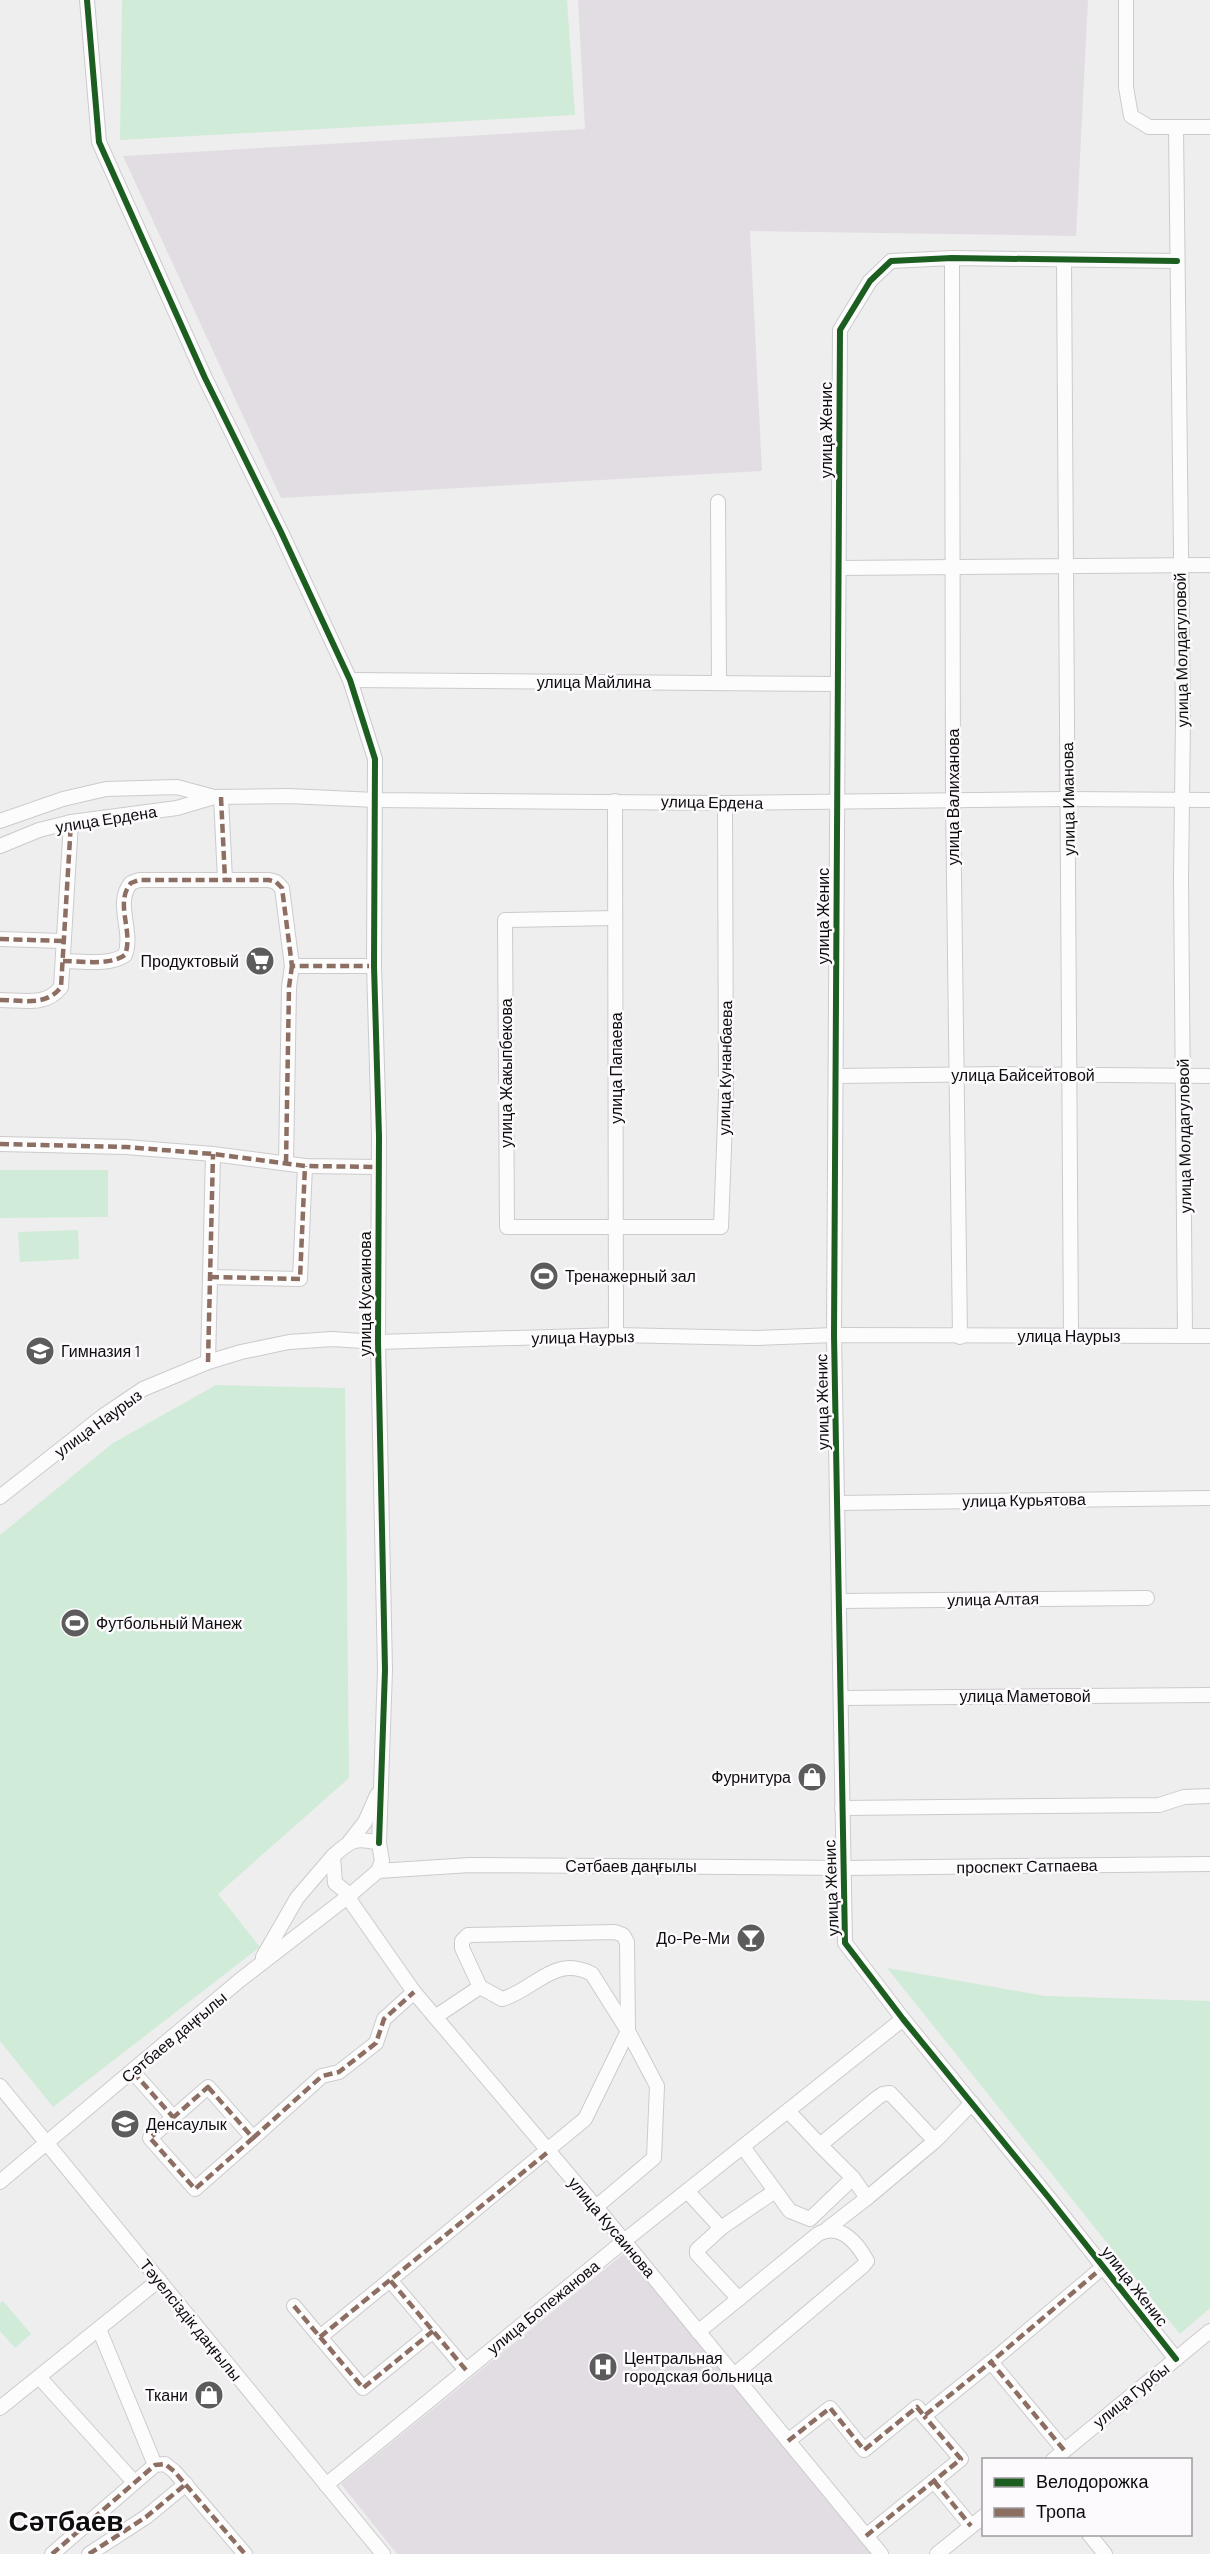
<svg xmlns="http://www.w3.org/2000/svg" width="1210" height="2554" font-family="Barlow,sans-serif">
<rect width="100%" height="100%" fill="#efeeef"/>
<g fill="#e2dde3">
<polygon points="578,0 1088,0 1076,236 750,231 762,471 281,498 123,156 585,129"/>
<polygon points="627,2251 873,2554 397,2554 341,2484"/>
</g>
<g fill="#d0ebd7">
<polygon points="122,0 567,0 575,115 120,140"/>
<polygon points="0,1170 108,1170 108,1217 0,1218"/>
<polygon points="78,1230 79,1259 20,1262 18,1232"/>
<polygon points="216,1385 345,1388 349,1778 218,1894 260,1947 53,2107 0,2041 0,1535 113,1443"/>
<polygon points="887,1968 1045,1996 1210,2001 1210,2308 1180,2334"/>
<polygon points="3,2301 31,2334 15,2348 0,2331 0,2303"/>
</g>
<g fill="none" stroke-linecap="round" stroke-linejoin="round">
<g stroke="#cccbcc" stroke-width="16">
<g id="minor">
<polyline points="87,0 99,142 205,378 281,532 350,680 375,759 374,966 379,1136 378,1342 385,1670 379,1843"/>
<polyline points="1126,0 1126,87 1131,116 1149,127 1210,127"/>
<polyline points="1176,128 1183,721 1181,878 1185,1336"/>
<polyline points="952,258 953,801 960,1337"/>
<polyline points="1064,261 1071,1336"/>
<polyline points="718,502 719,683"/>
<polyline points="839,568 1210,565"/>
<polyline points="350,680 838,684"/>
<polyline points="221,797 225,880"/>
<polyline points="615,801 616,1335"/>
<polyline points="0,821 63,799 106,789 177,787 214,797 288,796 376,800 725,803 1067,799 1210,800"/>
<polyline points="0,846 39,830 71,822 177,808 214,797"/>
<polyline points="615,918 505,920 507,1227 721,1227 726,1093 725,803"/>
<polyline points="0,939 63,941"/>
<path d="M63,961c19,0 47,5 62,-6 9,-24 -11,-52 6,-72l8,-3h130l7,2 6,6 10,78h82"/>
<path d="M0,1000c22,0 46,7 61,-13l10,-165"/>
<polyline points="836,1076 1003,1074 1210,1076"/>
<polyline points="0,1144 126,1147 213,1154 305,1166 379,1167"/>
<polyline points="286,1163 289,987 292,966"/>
<polyline points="210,1277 300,1279 305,1166"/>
<polyline points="208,1362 213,1154"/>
<polyline points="0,1497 103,1416 143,1389 208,1362 241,1352 289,1342 332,1339 378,1342 616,1335 757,1338 834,1335 1210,1336"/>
<polyline points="837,1503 1210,1498"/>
<polyline points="839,1601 1147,1598"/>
<polyline points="841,1698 1210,1695"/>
<polyline points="842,1808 1159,1805 1184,1797 1210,1796"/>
<polyline points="350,1841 365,1822 377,1795"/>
<path d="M378,1871l4,-10 -3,-18c-24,-6 -28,-3 -46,13l2,27 15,12 28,-24 92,-6 374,3 366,-4"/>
<polyline points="263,1957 297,1898 333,1856"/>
<polyline points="435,2017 480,1987 462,1948 462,1941 468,1935 615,1932 623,1935 627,1942 628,2031 657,2086 654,2158 596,2207"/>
<polyline points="133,2072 173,2117"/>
<polyline points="0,2086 383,2554"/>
<polygon points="208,2087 253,2138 195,2189 150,2138"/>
<polyline points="788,2111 820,2145 877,2098 883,2094 890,2093 935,2141 972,2103"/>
<polyline points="253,2138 322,2076 339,2072 376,2043 384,2019 414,1992"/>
<polyline points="820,2145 853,2178 867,2198 827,2229"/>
<polyline points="743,2147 790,2211 810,2219 853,2178"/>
<polyline points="0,2182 240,1980 350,1895 351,1902 414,1992 596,2207 881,2554"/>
<polyline points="687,2191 721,2228"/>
<polyline points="867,2198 935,2141"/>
<polyline points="739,2299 697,2254 697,2250 721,2228 775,2191"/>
<polyline points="294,2306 320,2337 390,2280"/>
<polyline points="99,2329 155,2465"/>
<path d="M698,2332l120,-98c21,-12 39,8 49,27l-4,5 -129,109"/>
<polyline points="320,2337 363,2388 433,2331"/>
<polyline points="1176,2359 1049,2198 903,2019 845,1943 834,1335 840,330 870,281 891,261 952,258 1177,261"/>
<path d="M466,2370l-76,-90 195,-161 43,-88 -36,-57c-38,-20 -57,16 -90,25l-22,-12"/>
<polyline points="39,2377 134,2482"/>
<polyline points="0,2408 159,2280"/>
<polyline points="788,2441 830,2408 864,2450 917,2407 924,2416 991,2362"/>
<polyline points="1064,2450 991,2362 1103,2267"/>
<polyline points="1053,2460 1210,2331"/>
<polyline points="934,2481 971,2526"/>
<polyline points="326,2485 624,2241 903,2019"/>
<polyline points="1089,2534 1105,2554"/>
<polyline points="866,2536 961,2459 924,2416"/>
<polyline points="52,2554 155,2465 165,2464 174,2471 245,2554"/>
<polyline points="89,2554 146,2517 186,2484"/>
<polyline points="937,2554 984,2516"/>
</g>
</g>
<use href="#minor" stroke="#fdfcfd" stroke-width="14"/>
<g stroke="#8d6e63" stroke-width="4.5" stroke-dasharray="9 4.5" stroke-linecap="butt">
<polyline points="221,797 225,880"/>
<polyline points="0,939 63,941"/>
<path d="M63,961c19,0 47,5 62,-6 9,-24 -11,-52 6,-72l8,-3h130l7,2 6,6 10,78h82"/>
<path d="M0,1000c22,0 46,7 61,-13l10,-165"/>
<polyline points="0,1144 126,1147 213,1154 305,1166 379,1167"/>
<polyline points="286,1163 289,987 292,966"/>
<polyline points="210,1277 300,1279 305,1166"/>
<polyline points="208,1362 213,1154"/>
<polyline points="133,2072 173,2117"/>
<polygon points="208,2087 253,2138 195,2189 150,2138"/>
<polyline points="253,2138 322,2076 339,2072 376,2043 384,2019 414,1992"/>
<polyline points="294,2306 320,2337 390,2280"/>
<polyline points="320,2337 363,2388 433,2331"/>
<polyline points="466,2370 390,2280 548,2152"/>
<polyline points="788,2441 830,2408 864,2450 917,2407 924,2416 991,2362"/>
<polyline points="1064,2450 991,2362 1103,2267"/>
<polyline points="934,2481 971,2526"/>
<polyline points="866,2536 961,2459 924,2416"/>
<polyline points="52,2554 155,2465 165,2464 174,2471 245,2554"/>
<polyline points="89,2554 146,2517 186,2484"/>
</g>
<g stroke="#fdfafd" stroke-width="10">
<g id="cycleway">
<polyline points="87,0 99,142 205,378 281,532 350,680 375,759 374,966 379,1136 378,1342 385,1670 379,1843"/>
<polyline points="1176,2359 1049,2198 903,2019 845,1943 834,1335 840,330 870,281 891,261 952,258 1177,261"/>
</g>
</g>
<use href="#cycleway" stroke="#1b5e20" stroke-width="6"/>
</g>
<defs>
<g id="supermarket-disc" transform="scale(1.5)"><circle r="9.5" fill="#5d5c5d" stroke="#fdfafd"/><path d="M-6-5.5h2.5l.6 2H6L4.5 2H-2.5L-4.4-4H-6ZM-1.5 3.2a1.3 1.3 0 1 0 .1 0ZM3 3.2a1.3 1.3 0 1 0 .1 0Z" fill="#fff"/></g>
<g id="stadium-disc" transform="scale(1.5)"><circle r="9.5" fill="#5d5c5d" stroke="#fdfafd"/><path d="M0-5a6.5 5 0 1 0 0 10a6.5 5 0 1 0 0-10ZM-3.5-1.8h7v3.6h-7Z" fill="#fff"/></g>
<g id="school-disc" transform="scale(1.5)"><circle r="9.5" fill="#5d5c5d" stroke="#fdfafd"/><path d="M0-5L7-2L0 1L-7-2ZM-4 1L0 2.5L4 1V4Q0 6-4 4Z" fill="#fff"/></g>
<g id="shop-disc" transform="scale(1.5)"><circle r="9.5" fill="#5d5c5d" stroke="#fdfafd"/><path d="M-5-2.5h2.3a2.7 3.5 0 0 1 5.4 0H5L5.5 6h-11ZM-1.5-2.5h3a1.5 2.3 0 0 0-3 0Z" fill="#fff"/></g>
<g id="bar-disc" transform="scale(1.5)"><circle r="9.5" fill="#5d5c5d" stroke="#fdfafd"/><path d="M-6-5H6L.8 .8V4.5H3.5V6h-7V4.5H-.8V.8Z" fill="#fff"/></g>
<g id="hospital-disc" transform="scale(1.5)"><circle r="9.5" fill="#5d5c5d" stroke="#fdfafd"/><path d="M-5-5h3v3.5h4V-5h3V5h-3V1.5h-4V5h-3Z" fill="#fff"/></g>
</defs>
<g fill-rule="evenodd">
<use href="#supermarket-disc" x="260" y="961"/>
<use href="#stadium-disc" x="544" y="1276"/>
<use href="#school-disc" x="40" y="1351"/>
<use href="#stadium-disc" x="75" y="1623"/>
<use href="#shop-disc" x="812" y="1777"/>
<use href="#bar-disc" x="751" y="1938"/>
<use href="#school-disc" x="125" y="2124"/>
<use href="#hospital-disc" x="603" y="2367"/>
<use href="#shop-disc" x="209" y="2395"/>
</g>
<g text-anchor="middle" stroke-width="5" stroke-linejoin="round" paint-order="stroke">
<g font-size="16" fill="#0e0d0e" stroke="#fdfafd">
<text transform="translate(826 430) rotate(-90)" y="6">улица Женис</text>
<text transform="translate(1181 650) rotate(-91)" y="6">улица Молдагуловой</text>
<text x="594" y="688">улица Майлина</text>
<text transform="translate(953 797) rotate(-90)" y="6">улица Валиханова</text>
<text transform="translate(1068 799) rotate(-91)" y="6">улица Иманова</text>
<text transform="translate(712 802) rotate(1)" y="6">улица Ердена</text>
<text transform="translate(106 819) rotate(-9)" y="6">улица Ердена</text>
<text transform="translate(823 916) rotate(-90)" y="6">улица Женис</text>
<text transform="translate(616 1068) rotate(-90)" y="6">улица Папаева</text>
<text transform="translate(725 1068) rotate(-89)" y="6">улица Кунанбаева</text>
<text transform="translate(506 1073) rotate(-90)" y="6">улица Жакыпбекова</text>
<text x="1023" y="1081">улица Байсейтовой</text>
<text transform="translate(1184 1136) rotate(-91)" y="6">улица Молдагуловой</text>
<text transform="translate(365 1294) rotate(-90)" y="6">улица Кусаинова</text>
<text x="1069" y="1342">улица Наурыз</text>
<text transform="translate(583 1337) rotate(-1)" y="6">улица Наурыз</text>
<text transform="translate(822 1402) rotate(-91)" y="6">улица Женис</text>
<text transform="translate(98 1423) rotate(-36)" y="6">улица Наурыз</text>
<text transform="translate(1024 1500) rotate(-1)" y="6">улица Курьятова</text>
<text transform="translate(993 1599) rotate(-1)" y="6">улица Алтая</text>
<text x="1025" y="1702">улица Маметовой</text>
<text x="631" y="1872">Сәтбаев даңғылы</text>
<text transform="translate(1027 1866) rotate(-1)" y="6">проспект Сатпаева</text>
<text transform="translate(831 1888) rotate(-92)" y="6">улица Женис</text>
<text transform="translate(174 2037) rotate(-40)" y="6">Сәтбаев даңғылы</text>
<text transform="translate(612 2227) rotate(50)" y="6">улица Кусаинова</text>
<text transform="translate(1135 2286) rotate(52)" y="6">улица Женис</text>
<text transform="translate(543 2307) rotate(-39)" y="6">улица Бопежанова</text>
<text transform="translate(191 2320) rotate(51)" y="6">Тәуелсіздік даңғылы</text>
<text transform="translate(1131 2395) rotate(-39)" y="6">улица Гурбы</text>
</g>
<g font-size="16" fill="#0e0d0e" stroke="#fdfafd" text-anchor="start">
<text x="239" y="967" text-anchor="end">Продуктовый</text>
<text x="565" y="1282">Тренажерный зал</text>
<text x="61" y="1357">Гимназия 1</text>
<text x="96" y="1629">Футбольный Манеж</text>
<text x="791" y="1783" text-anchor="end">Фурнитура</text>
<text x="730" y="1944" text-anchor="end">До-Ре-Ми</text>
<text x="146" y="2130">Денсаулык</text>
<text x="624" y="2364">Центральная<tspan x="624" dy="18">городская больница</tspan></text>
<text x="188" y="2401" text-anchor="end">Ткани</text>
</g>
<g font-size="28" font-weight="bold" fill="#0e0d0e" stroke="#fdfafd">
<text x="66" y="2531">Сәтбаев</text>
</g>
</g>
<rect x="982" y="2458" width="210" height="78" fill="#fdfafd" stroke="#9d9b9d" stroke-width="1.5"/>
<rect x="994" y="2478" width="30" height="9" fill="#1b5e20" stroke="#9d9b9d" stroke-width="1.5"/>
<text x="1036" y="2488" font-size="18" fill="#0e0d0e">Велодорожка</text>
<rect x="994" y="2508" width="30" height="9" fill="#8d6e63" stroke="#9d9b9d" stroke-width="1.5"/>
<text x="1036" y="2518" font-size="18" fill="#0e0d0e">Тропа</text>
</svg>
